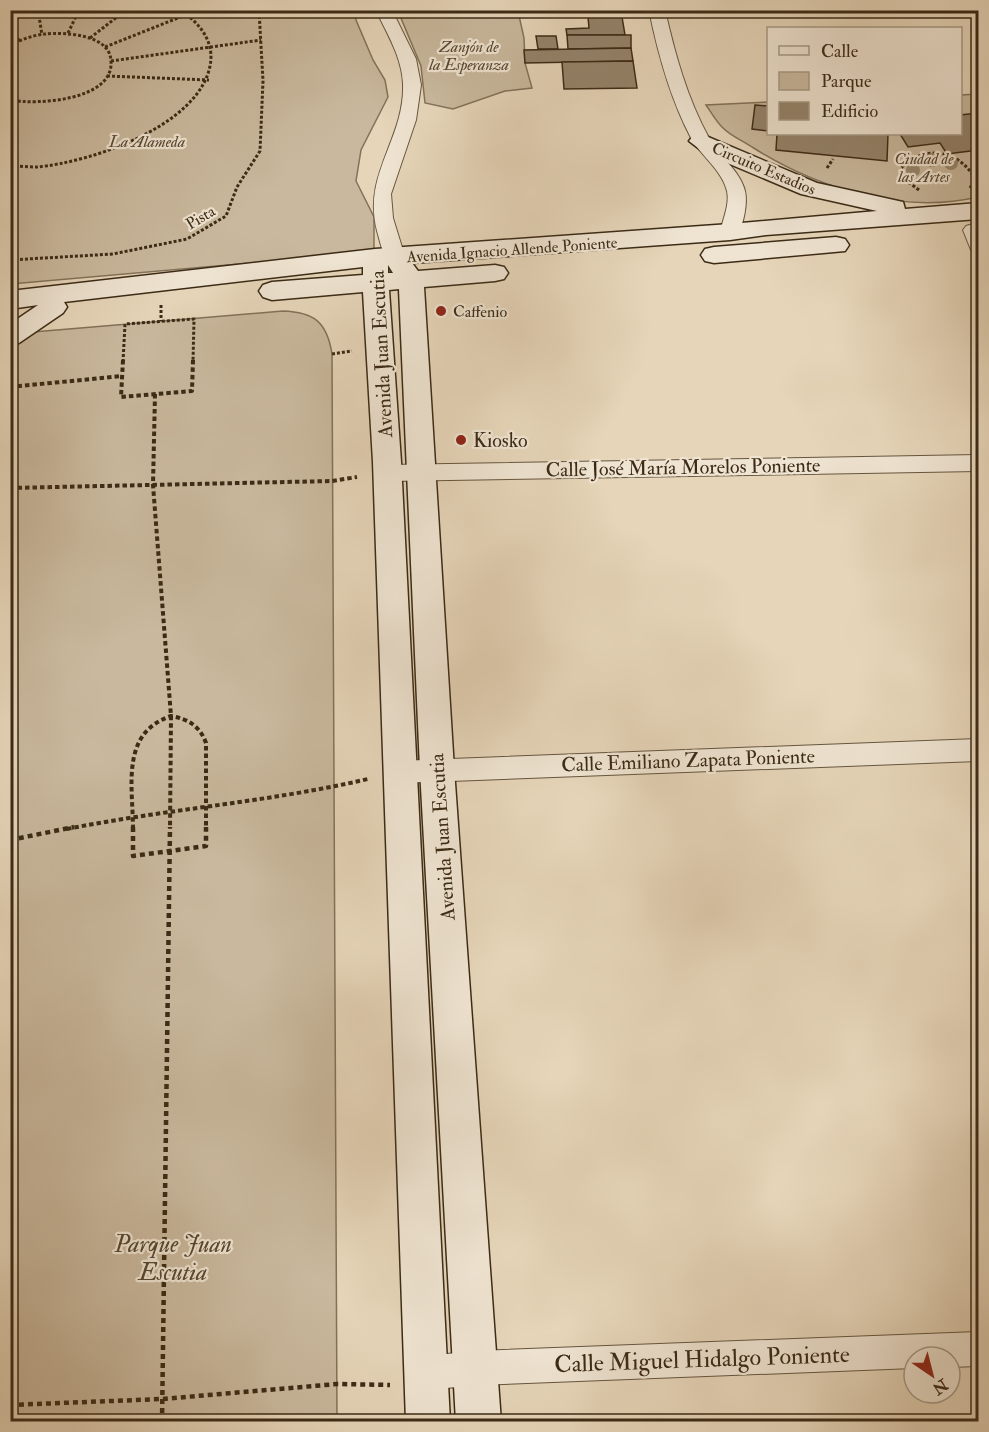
<svg xmlns="http://www.w3.org/2000/svg" width="989" height="1432" font-family="'IM FELL Double Pica',serif">
<rect width="100%" height="100%" fill="#e6d5b9"/>
<filter id="stains"><feTurbulence type="fractalNoise" baseFrequency=".00333" numOctaves="4"/><feColorMatrix values="0 0 0 0 .2 0 0 0 0 .09 0 0 0 0 .02 0 0 0 .5 -.17"/></filter>
<radialGradient id="worn" r=".72"><stop offset=".6" stop-color="#630" stop-opacity="0"/><stop offset="1" stop-color="#630" stop-opacity=".3"/></radialGradient>
<g fill="#c9b89d" stroke="#82725a" stroke-width="1.5">
<polygon points="11,11 355,11 356,20 373,60 385,80 388,97 361,150 356,181 374,217 374,252 11,284"/>
<polygon points="398,11 518,11 524,38 525,63 532,88 505,91 453,109 425,103 421,66"/>
<path d="M978,94v103c-77,18 -161,-9 -226,-50 -9,-6 -23,-12 -30,-20 -6,-6 -11,-15 -16,-22l62,-3v32h192l1,-39z"/>
<path d="M283,311c31,1 44,11 49,43l5,1067 -326,1v-1082l22,-8z"/>
</g>
<g fill="#94836b" stroke="#3b2b16" stroke-width="1.5">
<polygon points="574,10 621,10 622,17 574,17"/>
<polygon points="588,17 622,17 625,35 567,35 566,29 589,28"/>
<polygon points="567,35 631,35 631,48 568,49"/>
<polygon points="536,36 556,36 558,49 538,49"/>
<polygon points="631,48 633,61 525,63 524,50"/>
<polygon points="633,61 637,88 564,89 562,62"/>
<polygon points="755,105 768,106 768,131 752,129"/>
<polygon points="978,113 978,150 947,154 940,143 908,147 900,134 960,134 960,115"/>
<polygon points="777,134 888,134 887,161 776,150"/>
</g>
<g fill="none" stroke-linecap="round" stroke-linejoin="round">
<g stroke="#66563f" stroke-width="2">
<g id="street">
<path d="M376,10h16l24,49 5,26 -5,35 -25,74 2,24 12,39 -3,4 -7,2 -7,-2c-6,-8 -8,-20 -11,-30 -15,-57 28,-92 26,-147 -1,-27 -16,-50 -27,-74z"/>
<path d="M649,10h16c10,44 22,88 44,128 10,19 31,32 36,53 3,13 -2,35 -8,45h-14l-3,-4c3,-13 10,-28 7,-41 -5,-21 -26,-35 -36,-53 -21,-40 -33,-84 -42,-128z"/>
<polygon points="973,224 978,225 978,252 971,250 963,230 966,226"/>
<polygon points="978,455 978,471 388,481 380,479 377,473 380,467 388,465"/>
<polygon points="978,739 978,761 398,783 389,780 385,772 389,764 398,761"/>
<polygon points="978,1332 978,1366 950,1367 950,1357 914,1357 914,1368 477,1385 426,1390 414,1385 409,1373 414,1361 426,1356 477,1351"/>
</g>
</g>
<g stroke="#3b2b16" stroke-width="3">
<g id="secondary">
<path d="M701,134l116,49 86,19 2,7 73,-6v16l-212,16 -36,5 -318,23 6,8 77,-6 9,2 4,6 -4,6 -9,2 -71,6 30,482 47,653h-45l-36,-653 -21,-480 -10,1 12,172 49,960h-44l-33,-960 -10,-170 -91,8 -9,-3 -4,-6 4,-6 9,-3 91,-7v-8l-299,35 3,5 -4,6 -44,30 -9,3v-22l28,-19 -28,4v-18l365,-42 355,-25 147,-13 -76,-17 -95,-40 -17,-13 4,-5zM388,265l5,8h-5z"/>
<polygon points="836,237 845,239 849,245 845,251 714,263 705,261 701,255 705,249 714,247"/>
</g>
</g>
<g stroke="#3b2b16" stroke-width="3" stroke-dasharray="3 2" stroke-linecap="butt">
<polyline points="38,10 42,35"/>
<polyline points="10,32 20,41"/>
<polyline points="68,33 79,10"/>
<polyline points="90,38 126,10"/>
<path d="M10,45c11,-5 23,-10 35,-11 19,-2 65,0 66,27 3,40 -75,44 -101,39"/>
<polyline points="105,47 198,10"/>
<polyline points="111,61 261,40"/>
<polyline points="107,76 209,80"/>
<path d="M10,166c9,0 18,1 27,1 55,-5 161,-41 173,-101 5,-24 -10,-43 -30,-56"/>
<polyline points="827,168 833,159"/>
<polyline points="972,169 978,159"/>
<path d="M919,190l-12,-9 -6,-13c23,-24 59,-18 74,11l-5,9"/>
<polyline points="10,260 113,254 187,239 226,216 237,187 260,151 263,81 259,10"/>
<polyline points="161,305 161,321"/>
<polyline points="332,354 352,351"/>
<polyline points="123,362 125,324 194,319 193,362"/>
</g>
<g stroke="#3b2b16" stroke-width="4" stroke-dasharray="4.5 3" stroke-linecap="butt">
<polyline points="123,360 121,397 192,391 193,360"/>
<polyline points="10,387 122,376"/>
<polyline points="155,394 153,485 171,716 170,829"/>
<polyline points="10,488 332,481 357,477"/>
<path d="M67,829c100,-20 202,-27 301,-50"/>
<path d="M133,829c0,-43 -13,-96 38,-113 17,3 29,10 35,27v86"/>
</g>
<g stroke="#3b2b16" stroke-width="4.5" stroke-dasharray="5 4" stroke-linecap="butt">
<polyline points="133,827 133,856 206,846 206,827"/>
<polyline points="10,840 74,827"/>
<polyline points="10,1405 162,1399 337,1384 390,1385"/>
<polyline points="162,1422 170,827"/>
</g>
<use href="#street" fill="#efe4d2" fill-rule="evenodd"/>
<use href="#secondary" fill="#efe4d2" fill-rule="evenodd"/>
</g>
<g fill="#97876e">
<circle cx="932" cy="160" r="7"/>
<circle cx="951" cy="163" r="7"/>
<circle cx="913" cy="170" r="7"/>
</g>
<g fill="#8f2418" stroke="#efe4d2" stroke-width="2">
<circle cx="441" cy="311" r="6"/>
<circle cx="461" cy="440" r="6"/>
</g>
<g text-anchor="middle" stroke-width="4.5" stroke-linejoin="round" paint-order="stroke">
<g font-size="16" font-style="italic" fill="#574731" stroke="#efe4d2">
<text x="469" y="52">Zanjón de<tspan x="469" dy="18">la Esperanza</tspan></text>
<text x="147" y="147">La Alameda</text>
<text x="924" y="164">Ciudad de<tspan x="924" dy="18">las Artes</tspan></text>
</g>
<g font-size="16" fill="#3b2b16" stroke="#efe4d2">
<text transform="translate(764 168) rotate(23)" y="6">Circuito Estadios</text>
<text transform="translate(200 217) rotate(-31)" y="6">Pista</text>
<text transform="translate(512 249) rotate(-4)" y="6">Avenida Ignacio Allende Poniente</text>
</g>
<g font-size="16" fill="#3b2b16" stroke="#efe4d2" text-anchor="start">
<text x="453" y="317">Caffenio</text>
</g>
<g font-size="20" fill="#3b2b16" stroke="#efe4d2">
<text transform="translate(381 354) rotate(-93)" y="7">Avenida Juan Escutia</text>
<text transform="translate(683 467) rotate(-1)" y="7">Calle José María Morelos Poniente</text>
<text transform="translate(688 760) rotate(-2)" y="7">Calle Emiliano Zapata Poniente</text>
<text transform="translate(442 837) rotate(-94)" y="7">Avenida Juan Escutia</text>
</g>
<g font-size="20" fill="#3b2b16" stroke="#efe4d2" text-anchor="start">
<text x="473" y="447">Kiosko</text>
</g>
<g font-size="24" font-style="italic" fill="#574731" stroke="#efe4d2">
<text x="173" y="1252">Parque Juan<tspan x="173" dy="28">Escutia</tspan></text>
</g>
<g font-size="24" fill="#3b2b16" stroke="#efe4d2">
<text transform="translate(702 1359) rotate(-2)" y="8">Calle Miguel Hidalgo Poniente</text>
</g>
</g>
<rect width="989" height="1432" fill="none" stroke="#e6d5b9" stroke-width="36"/>
<rect x="12" y="12" width="965" height="1408" fill="none" stroke="#3b2b16" stroke-width="3"/>
<rect x="18" y="18" width="953" height="1396" fill="none" stroke="#3b2b16" stroke-width="1.5"/>
<rect x="767" y="27" width="195" height="108" fill="#efe4d2" stroke="#a79a87" stroke-width="1.5"/>
<rect x="779" y="46" width="30" height="9" fill="#efe4d2" stroke="#a79a87" stroke-width="1.5"/>
<text x="821" y="57" font-size="18" fill="#3b2b16">Calle</text>
<rect x="779" y="72" width="30" height="18" fill="#c9b89d" stroke="#a79a87" stroke-width="1.5"/>
<text x="821" y="87" font-size="18" fill="#3b2b16">Parque</text>
<rect x="779" y="102" width="30" height="18" fill="#94836b" stroke="#a79a87" stroke-width="1.5"/>
<text x="821" y="117" font-size="18" fill="#3b2b16">Edificio</text>
<g transform="translate(932 1375) rotate(145)"><circle r="28" fill="#efe4d2" stroke="#a79a87" stroke-width="1.5"/>
<path d="M0-4.5L10 22L0 15L-10 22Z" fill="#8f2418"/>
<text y="-9" font-size="16" font-weight="bold" text-anchor="middle" fill="#3b2b16">N</text>
</g>
<rect width="100%" height="100%" filter="url(#stains)"/>
<rect width="100%" height="100%" fill="url(#worn)"/>
</svg>
